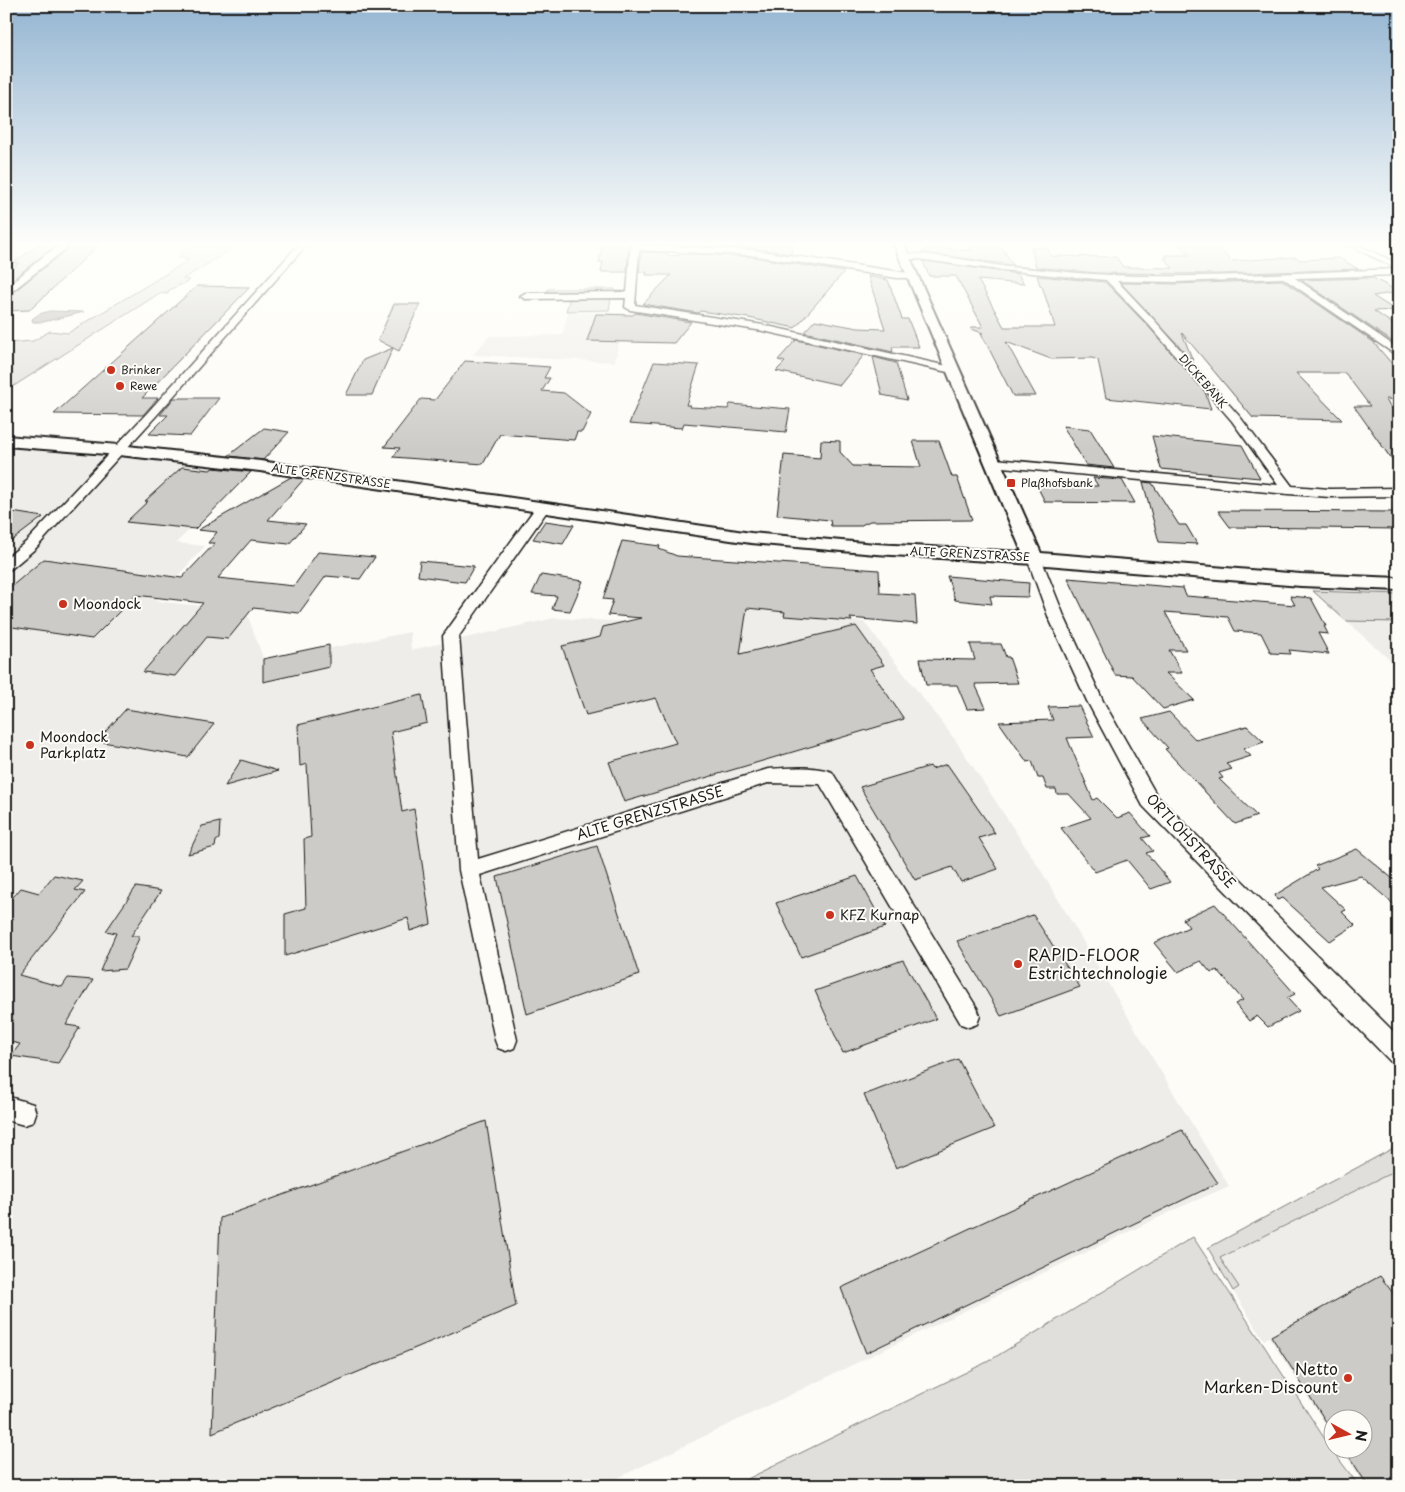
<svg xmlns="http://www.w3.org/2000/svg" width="1405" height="1492" font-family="'Playpen Sans',sans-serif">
<rect width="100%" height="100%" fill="#fdfcf7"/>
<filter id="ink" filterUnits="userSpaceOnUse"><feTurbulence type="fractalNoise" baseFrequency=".02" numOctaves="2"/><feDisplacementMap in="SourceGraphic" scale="10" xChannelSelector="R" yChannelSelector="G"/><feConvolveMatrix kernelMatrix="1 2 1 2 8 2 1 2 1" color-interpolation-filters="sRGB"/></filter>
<g filter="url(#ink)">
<g fill="#eeede9">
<polygon points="568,312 624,313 615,362 473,355 489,336 562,335"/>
<polygon points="6,447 112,451 251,468 176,543 205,546 155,601 246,611 263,658 330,645 331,648 410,632 411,650 555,618 744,628 747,608 785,612 785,616 864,622 956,741 1040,869 1229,1186 1176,1209 601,1486 6,1486"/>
<polygon points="1307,585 1399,587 1399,668 1346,621"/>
<polygon points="1399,1169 1399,1486 1366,1486 1342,1450 1362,1450 1362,1420 1332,1420 1332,1434 1269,1337 1264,1340 1233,1291 1238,1287 1220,1259"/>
</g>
<g fill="#e0dfdb" stroke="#7e7e7c">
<path d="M194,242h49l-60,37 7,1c-7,5 -15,6 -22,11v3l-8,-1 -154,98v-48l27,-2 17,-10 18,2 121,-73 -11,-3z"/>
<polygon points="548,289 615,289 614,294 546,294"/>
<polygon points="570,297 611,297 609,310 566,311"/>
<polygon points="1313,591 1399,594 1399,622 1346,621"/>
<polygon points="1399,1145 1399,1169 1220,1258 1239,1287 1233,1291 1208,1248"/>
<polygon points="1193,1237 1332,1450 1359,1486 733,1486 987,1362"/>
</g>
<polygon fill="#b7b6b2" stroke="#797876" points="50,311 84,312 43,322 33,322 32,319 39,314"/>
<g fill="#cccbc8" stroke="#1c1c1c">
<polygon points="43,242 61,242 44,254 6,285 6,273 19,263 13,263"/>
<polygon points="76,242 102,242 32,308 29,310 6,311 6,298"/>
<polygon points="603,242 629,242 627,272 601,272 603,262 599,262"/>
<polygon points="698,242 793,242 791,254 752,248 696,246"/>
<polygon points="967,243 999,243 1013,265 923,253 924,249 934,249 934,247 972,251"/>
<polygon points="1177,243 1214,244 1232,261 1296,257 1300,260 1339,258 1358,269 1218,274 1097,273 1036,267 1031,247 1048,248 1050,256 1116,257 1123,267 1173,268 1164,258 1168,258 1165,255 1190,255"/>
<polygon points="641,252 667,253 669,256 691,254 752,257 844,272 795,328 749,318 700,311 698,313 643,304 671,275 646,275 647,272 639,272"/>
<polygon points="923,261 1018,274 1024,284 978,280 1004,327 1055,327 1042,286 1040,285 1037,276 1105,282 1148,326 1205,392 1211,409 1106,398 1098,360 1092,358 1051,359 1006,342 1036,396 1013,396 981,333 983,333 971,329 972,327 983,327 956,276 929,276"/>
<polygon points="868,276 888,280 902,319 908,319 919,347 892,347 893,352 804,332 815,320 858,328 885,329"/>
<polygon points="1373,278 1399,292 1373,296 1395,310 1374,311 1399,328 1399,342 1393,342 1301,280"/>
<polygon points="1282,280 1375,343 1374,343 1399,372 1399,400 1385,399 1399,418 1399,470 1354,406 1370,406 1345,373 1296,373 1342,420 1253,418 1182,333 1193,361 1121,283 1176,284"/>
<polygon points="197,286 250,287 142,398 158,398 143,415 54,414"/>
<polygon points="394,304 420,304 399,351 393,348 372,395 346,395 363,360 393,348 378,340"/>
<polygon points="635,313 691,322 674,343 587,341 596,314 633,315"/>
<polygon points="796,340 864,355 840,385 776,371 785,362 778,360"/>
<polygon points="873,357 896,363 907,400 882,395"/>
<polygon points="465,361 550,367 544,378 550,378 542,391 564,393 591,414 582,432 577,432 574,440 500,434 483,464 393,457 400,448 384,447 421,399 435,400"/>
<polygon points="654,362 699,365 686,405 690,405 689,407 728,409 730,404 790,409 786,432 684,423 682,428 629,424"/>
<polygon points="174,398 219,398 190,436 149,434 168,415 160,415"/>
<polygon points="1063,426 1090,429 1114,468 1086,465"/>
<polygon points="264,428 289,432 263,460 228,456"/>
<polygon points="1152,436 1242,445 1260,478 1161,469"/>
<polygon points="821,440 840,441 840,452 853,466 921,467 913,441 939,441 952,477 957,477 972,520 870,521 859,526 831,526 830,520 777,515 784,455 820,458"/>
<polygon points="182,467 210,470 213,468 251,472 195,529 126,522 148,501 145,501"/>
<polygon points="291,477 304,479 268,520 306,524 289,544 251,540 218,578 294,586 318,552 375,557 360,579 326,576 299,613 253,608 228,639 207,637 175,676 143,672 203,603 136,595 92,639 6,626 6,591 44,559 182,578 215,543 208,543 217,532 198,530"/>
<polygon points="1093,478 1122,480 1135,503 1045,502 1037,486 1098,486"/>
<polygon points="1143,482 1152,483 1179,525 1186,525 1197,544 1159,542"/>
<polygon points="6,511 43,517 6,545"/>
<polygon points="1218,511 1399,512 1399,529 1230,527"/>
<polygon points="545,521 574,525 563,544 533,539"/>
<polygon points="622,541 660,546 659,549 677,556 879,570 880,593 915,595 917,624 850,618 852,621 784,616 785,612 747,608 740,654 856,626 884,665 870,669 904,719 624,802 609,762 676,743 656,698 586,715 562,646 600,637 603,627 641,618 608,615 613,600 603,599"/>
<polygon points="420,561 474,566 465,582 456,581 418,576"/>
<polygon points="541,575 583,581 570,611 552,609 557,596 532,594"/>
<polygon points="947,576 1029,583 1028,597 990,596 992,604 955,600"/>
<polygon points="1068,578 1183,588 1186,596 1295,605 1290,596 1311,598 1326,626 1324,626 1328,634 1318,633 1329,654 1289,650 1291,654 1271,653 1261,633 1235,631 1228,617 1165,612 1186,650 1169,650 1182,673 1166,673 1194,700 1163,709 1132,676 1115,675"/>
<polygon points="970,644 1001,644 1006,657 1009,657 1018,683 975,684 986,708 967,709 957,685 926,685 920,659 975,660"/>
<polygon points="329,645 329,667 263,682 263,659"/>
<polygon points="422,695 427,723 391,732 402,812 414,809 431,924 410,931 408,918 285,956 285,914 306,908 304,839 311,837 307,764 300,766 298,725"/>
<polygon points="1079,706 1094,737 1067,738 1093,800 1097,798 1117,818 1130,813 1150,836 1142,838 1153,851 1146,853 1170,882 1151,889 1127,860 1095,872 1061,828 1091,818 1069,794 1057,794 1056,789 1047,789 1043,778 1038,778 1032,761 1027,762 999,722 1053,720 1048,707"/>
<polygon points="126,709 214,724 188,757 97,741"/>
<polygon points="1169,712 1196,740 1247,726 1264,742 1243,749 1251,756 1226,764 1232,769 1219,773 1223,778 1219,779 1257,816 1235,824 1165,749 1168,748 1142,719"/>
<polygon points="241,760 278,771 225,786"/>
<polygon points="947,764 995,833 979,838 998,869 961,882 952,867 915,880 860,787 930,766 932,769"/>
<polygon points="220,822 219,839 216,841 215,847 188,854 202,826"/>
<polygon points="597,846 639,975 527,1014 497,877"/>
<polygon points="1357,849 1399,884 1399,909 1361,876 1321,887 1346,910 1342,912 1355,925 1330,941 1283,898 1277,900 1275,895 1318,869 1315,866"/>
<polygon points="54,875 83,881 75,890 85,892 19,975 62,987 68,978 93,980 66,1025 80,1027 58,1063 11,1056 20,1044 6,1041 6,905 21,888 39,893"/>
<polygon points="857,876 885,927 801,957 776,903"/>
<polygon points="136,887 161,891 131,936 140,936 125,969 100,971 116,933 106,931"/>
<polygon points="1215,904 1295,994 1287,998 1299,1011 1268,1027 1257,1016 1249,1021 1235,1004 1243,1000 1217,970 1211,973 1201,961 1178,972 1154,943 1189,927 1183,919"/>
<polygon points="1033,915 1080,987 1001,1016 957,941"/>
<polygon points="903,960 936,1019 843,1053 815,991"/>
<polygon points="958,1059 994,1128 896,1168 864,1095"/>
<polygon points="486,1121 516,1306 212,1433 220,1218"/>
<polygon points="1182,1130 1218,1183 866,1353 841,1288"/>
<polygon points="1380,1276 1399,1301 1399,1486 1368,1486 1345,1450 1362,1450 1362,1420 1332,1420 1332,1431 1271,1336"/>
</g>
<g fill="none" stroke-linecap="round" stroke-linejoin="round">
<g stroke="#1c1c1c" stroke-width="3">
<g id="minor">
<polygon points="65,242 74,242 6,296 6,288 45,255"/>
<polygon points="301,242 309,242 156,416 36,548 11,569 6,570 6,558 26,542 148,412"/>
<polygon points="631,242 639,242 639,245 752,250 915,274 915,278 897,278 752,255 639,250 635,305 763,325 952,367 957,370 952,373 763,331 630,310 625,307 626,298 525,299 520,296 525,293 627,292"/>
<path d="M1342,242h10l47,22v11l-104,3 104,71v8l-116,-79 -107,4 -59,-1 38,40 85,96 52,69 38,3 69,-1v8l-69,1 -42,-3 -297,-28 -2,-3 2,-3 4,-1 283,26 -46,-64 -83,-96 -43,-45c-60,-5 -120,-11 -180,-20 -8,-2 -20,1 -26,-4 10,-8 89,9 108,11 34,2 68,7 102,8 96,4 192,-3 288,-6z"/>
<path d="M543,503l7,4 -91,129 19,223 290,-90c21,-1 44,-4 64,3l145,236 3,8 -3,8 -8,3 -8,-3 -141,-240 -52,-1 -288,92 37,165 -3,8 -8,3 -8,-3 -3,-8 -36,-170 -16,-234 95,-132z"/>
<polygon points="1034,554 1039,555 1041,558 1064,616 1103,701 1157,796 1399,1037 1399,1065 1391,1062 1143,806 1087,701 1048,616 1027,558 1029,555"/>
<polygon points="6,1096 33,1104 36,1113 33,1122 24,1125 6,1120"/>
</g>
</g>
<g stroke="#1c1c1c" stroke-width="4">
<polygon id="tertiary" points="893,242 903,242 1041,553 1301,574 1399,578 1399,590 1301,586 1034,564 876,554 751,543 260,471 119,455 6,446 6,436 119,445 260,461 751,533 876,544 1022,552"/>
</g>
<use href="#minor" fill="#fdfcf7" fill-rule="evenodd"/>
<use href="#tertiary" fill="#fdfcf7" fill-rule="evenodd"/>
</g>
</g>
<linearGradient id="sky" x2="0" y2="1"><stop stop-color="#94b5d2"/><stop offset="0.54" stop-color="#fefefb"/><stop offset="1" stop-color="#fefefb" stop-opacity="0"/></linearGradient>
<rect width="1405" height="451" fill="url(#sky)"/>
<g fill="#c8321e" stroke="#fdfcf7" stroke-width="2">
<circle cx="111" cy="370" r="5"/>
<circle cx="120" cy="386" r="5"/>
<rect x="1006" y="478" width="10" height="10" rx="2.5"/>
<circle cx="63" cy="604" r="5"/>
<circle cx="30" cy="745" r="5"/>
<circle cx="830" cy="915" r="5"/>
<circle cx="1018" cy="964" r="5"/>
<circle cx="1348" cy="1378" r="5"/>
</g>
<g text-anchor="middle" stroke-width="4" stroke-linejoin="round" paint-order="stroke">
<g font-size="11" fill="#1c1c1c" stroke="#fdfcf7" text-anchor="start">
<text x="121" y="374">Brinker</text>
<text x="130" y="390">Rewe</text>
<text x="1021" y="487">Plaßhofsbank</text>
</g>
<g font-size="11" fill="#1c1c1c" stroke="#fdfcf7">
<text transform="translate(1203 381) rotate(49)" y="4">DICKEBANK</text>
<text transform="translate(331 476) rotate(8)" y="4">ALTE GRENZSTRASSE</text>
<text transform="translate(970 554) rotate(3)" y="4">ALTE GRENZSTRASSE</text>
</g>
<g font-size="14" fill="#1c1c1c" stroke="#fdfcf7" text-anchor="start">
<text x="73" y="609">Moondock</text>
<text x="40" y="742">Moondock<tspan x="40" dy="16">Parkplatz</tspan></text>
<text x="840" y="920">KFZ Kurnap</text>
</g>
<g font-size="14" fill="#1c1c1c" stroke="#fdfcf7">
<text transform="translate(650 813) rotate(-17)" y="5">ALTE GRENZSTRASSE</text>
<text transform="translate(1191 841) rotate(47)" y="5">ORTLOHSTRASSE</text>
</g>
<g font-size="16" fill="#1c1c1c" stroke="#fdfcf7" text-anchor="start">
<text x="1028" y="961">RAPID-FLOOR<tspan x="1028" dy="18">Estrichtechnologie</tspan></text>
<text x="1338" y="1375" text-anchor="end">Netto<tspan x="1338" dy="18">Marken-Discount</tspan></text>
</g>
</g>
<rect width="1405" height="1492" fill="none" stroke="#fdfcf7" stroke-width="25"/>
<rect x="12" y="12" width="1380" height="1467" fill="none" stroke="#1c1c1c" stroke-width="2" filter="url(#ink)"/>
<g transform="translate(1348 1434) rotate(98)"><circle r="24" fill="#fdfcf7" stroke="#a3a29f"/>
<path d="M0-4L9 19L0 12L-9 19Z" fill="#c8321e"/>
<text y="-8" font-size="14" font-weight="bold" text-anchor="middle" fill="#1c1c1c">N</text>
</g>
</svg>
